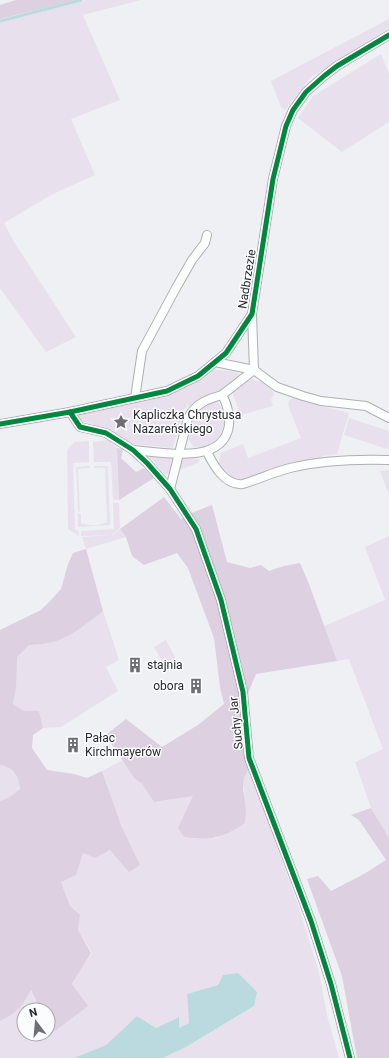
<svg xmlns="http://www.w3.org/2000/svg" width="389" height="1058" font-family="Roboto,sans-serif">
<rect width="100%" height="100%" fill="#eef0f4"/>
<g fill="#e8e1ed">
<polygon points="86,0 141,0 83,15 120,100 71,119 95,175 51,195 4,223 14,242 76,337 46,352 0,288 0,22"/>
<polygon points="389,19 389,28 310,78 285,110 281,107 271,81"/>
<polygon points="381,54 389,74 389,122 342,152 298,118 313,96"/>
<path d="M213,370l19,1 6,2 1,4 -15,12 -22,9 -18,11 -11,39 -40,-4 -25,-15 -27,-8 -3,-7c39,-8 108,-15 135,-44z"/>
<path d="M252,379c9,3 18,5 22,15l-3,6 2,6 -32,9 -9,-23z"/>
<polygon points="295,397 312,400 313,404 349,413 337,454 322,456 321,459 240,481 229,478 218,465 221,453 243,444 248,458 301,438 288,405 289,400"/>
<path d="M217,402c16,13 5,41 -14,45 -3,1 -6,0 -9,0 -16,-17 3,-44 23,-45z"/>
<polygon points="349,418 389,431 389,444 387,449 344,435"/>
<polygon points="108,440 117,448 119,500 113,500 111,462 94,462 93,442"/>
<polygon points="89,441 89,462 73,463 75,530 78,530 79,536 68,529 67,450 74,442"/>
<polygon points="149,456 173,458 170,472 165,475"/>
<polygon points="183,458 192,458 200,460 198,463 179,470 180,461"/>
<polygon points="90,466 90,468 78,469 80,512 78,511 76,467"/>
<path d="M94,466h14l2,59 -32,2v-13h3v9c9,3 17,3 26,-1l-2,-54h-11z"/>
<polygon points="389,470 389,495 380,471"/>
<polygon points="113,503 119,503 120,528 112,535 81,536 81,531 114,529"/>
<polygon points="120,529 126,537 86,549 82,537 113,535"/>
<polygon points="389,536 389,838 371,808 355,762 383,749 349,659 337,661 324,626 385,600 365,547"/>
<path d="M103,611l16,49 -13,7 12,24 -57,36 -18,1 -4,-17h-15l-11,-7 3,-16v-31l13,-12c34,0 49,-16 74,-34z"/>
<polygon points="166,640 178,663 166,669 154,647"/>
<path d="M123,760l11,18 8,6 12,18 39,-6 -9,41 11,2 22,-1 28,-15c1,-8 1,-15 0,-23 -1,-14 -4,-18 4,-32l49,137 21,67 8,43 12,43h-176l23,-11 68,-41 -36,-21 -31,9 2,29 -10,5v-11l-23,11 -19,-12 -31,29 -32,13h-74v-37c14,-6 24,-17 30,-31l10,20h-16v24h24v-6l3,6c12,-30 21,-54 41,-81l-14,-23 2,-15 -10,-9 -9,-24 15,-7 7,-22 12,5 15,-8 30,15 -19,-40 -19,-54z"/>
<path d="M0,765c15,3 18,10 20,24l-10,8 -10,4z"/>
</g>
<g fill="#dcd0e1">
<polygon points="16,0 76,0 0,19 0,5"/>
<polygon points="117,448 123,449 121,458 136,472 144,468 154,478 119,500"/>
<path d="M164,497l17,22 13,-7 18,-7 15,57 23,6 11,-3 8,6 15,-5 16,-3 9,21 28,77 -81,13 -12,29 -3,23 8,42 -5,10 -1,11 2,11 1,11 -1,12c-21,15 -36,18 -61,14l-6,-9 15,-32 -39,6 -12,-18 -8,-6 -28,-43 20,-16 36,28 36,-22 26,-21 -4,-17 -6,-49 -26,-70 -11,-15 -33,12 -12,-9 -6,-19 -6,-8z"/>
<path d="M86,549l17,62c-25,19 -40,34 -74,34l-12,12 -1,31 -3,16 11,7h15l4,17 -10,7 -1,13 15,22 27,4 13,4 15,-7 19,54 19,40 -11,7 -19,-22 -15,8 -12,-5 -7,22 -15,7 9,24 10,9 -2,15 13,23 -19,31 16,22 -37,28 -3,-6v-18h-8l-9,-20c-9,16 -14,23 -31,31v-220l10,-4 10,-8c-2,-14 -5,-21 -20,-24v-135l41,-20 10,-10 10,-11 7,-25 5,-11z"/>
<polygon points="371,808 389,838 389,1058 357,1058 342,976 307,879 318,876 331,891 364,874 386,860 359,820 351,815"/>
</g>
<polygon fill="#badadf" points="238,973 257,992 254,1006 186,1047 163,1058 74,1058 106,1045 137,1016 156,1028 179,1017 179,1028 189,1023 187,994 218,985 223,975"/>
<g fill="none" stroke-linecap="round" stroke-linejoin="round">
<polyline stroke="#badadf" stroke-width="3" points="0,21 81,0"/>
<g stroke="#aeb0b3" stroke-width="10">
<g id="minor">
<polyline points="215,362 254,370 277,387 303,396 321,401 366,406 389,418"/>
<polyline points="135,398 142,351 176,288 192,260 205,243 207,235"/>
<polyline points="70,412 80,427 106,433 133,450 147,463 170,489 196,529 221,600 243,692 249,758 311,921 331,984 350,1058"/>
<polyline points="0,424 70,412 167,391 198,376 226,353 252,314 273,179 286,126 293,110 306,92 324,76 337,66 389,35"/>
<path d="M133,450c29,2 91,16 96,-25 1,-9 -2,-22 -7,-30l32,-25 -2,-56"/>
<path d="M207,452c7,14 18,34 36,32 16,-5 31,-12 47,-16 33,-8 66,-9 99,-8"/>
<path d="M170,489l18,-71c7,-14 19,-19 34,-23"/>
</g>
</g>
<use href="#minor" stroke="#fcfdfd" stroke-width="8"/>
<g stroke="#fbfcfe" stroke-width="8">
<g id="cycleway">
<polyline points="70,412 80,427 106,433 133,450 147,463 170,489 196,529 221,600 243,692 249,758 311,921 331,984 350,1058"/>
<polyline points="0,424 70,412 167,391 198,376 226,353 252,314 273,179 286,126 293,110 306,92 324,76 337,66 389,35"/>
</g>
</g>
<use href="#cycleway" stroke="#00873e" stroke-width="5"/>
</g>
<defs>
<g id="sight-bare" transform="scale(1.2)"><path d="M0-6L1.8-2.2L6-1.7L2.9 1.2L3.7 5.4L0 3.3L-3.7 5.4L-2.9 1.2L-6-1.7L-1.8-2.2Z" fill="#6d6f73" stroke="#fbfcfe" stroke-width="2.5" paint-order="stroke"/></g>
<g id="building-bare" transform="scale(1.2)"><path d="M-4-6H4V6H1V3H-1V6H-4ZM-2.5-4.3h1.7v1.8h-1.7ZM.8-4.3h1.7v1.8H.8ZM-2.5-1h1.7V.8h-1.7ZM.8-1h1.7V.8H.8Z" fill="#6d6f73" stroke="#fbfcfe" stroke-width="2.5" paint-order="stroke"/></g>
</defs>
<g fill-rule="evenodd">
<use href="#sight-bare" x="121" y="422"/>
<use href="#building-bare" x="135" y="665"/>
<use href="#building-bare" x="196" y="686"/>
<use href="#building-bare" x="73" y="745"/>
</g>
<g text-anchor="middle" stroke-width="3" stroke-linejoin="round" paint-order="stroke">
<g font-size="12" fill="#28292d" stroke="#fbfcfe">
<text transform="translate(247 279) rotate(-81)" y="4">Nadbrzezie</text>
<text transform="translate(236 723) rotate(-96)" y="4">Suchy Jar</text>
</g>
<g font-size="12" fill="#28292d" stroke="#fbfcfe" text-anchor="start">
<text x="133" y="419">Kapliczka Chrystusa<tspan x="133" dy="14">Nazareńskiego</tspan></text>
<text x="147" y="669">stajnia</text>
<text x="184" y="690" text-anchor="end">obora</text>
<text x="85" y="742">Pałac<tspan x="85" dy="14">Kirchmayerów</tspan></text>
</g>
</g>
<g transform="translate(36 1022) rotate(344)"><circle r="19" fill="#fbfcfe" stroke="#a7a8aa"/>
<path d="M0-3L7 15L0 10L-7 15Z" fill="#6d6f73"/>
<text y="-6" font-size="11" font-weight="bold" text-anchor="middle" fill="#28292d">N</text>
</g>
</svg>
